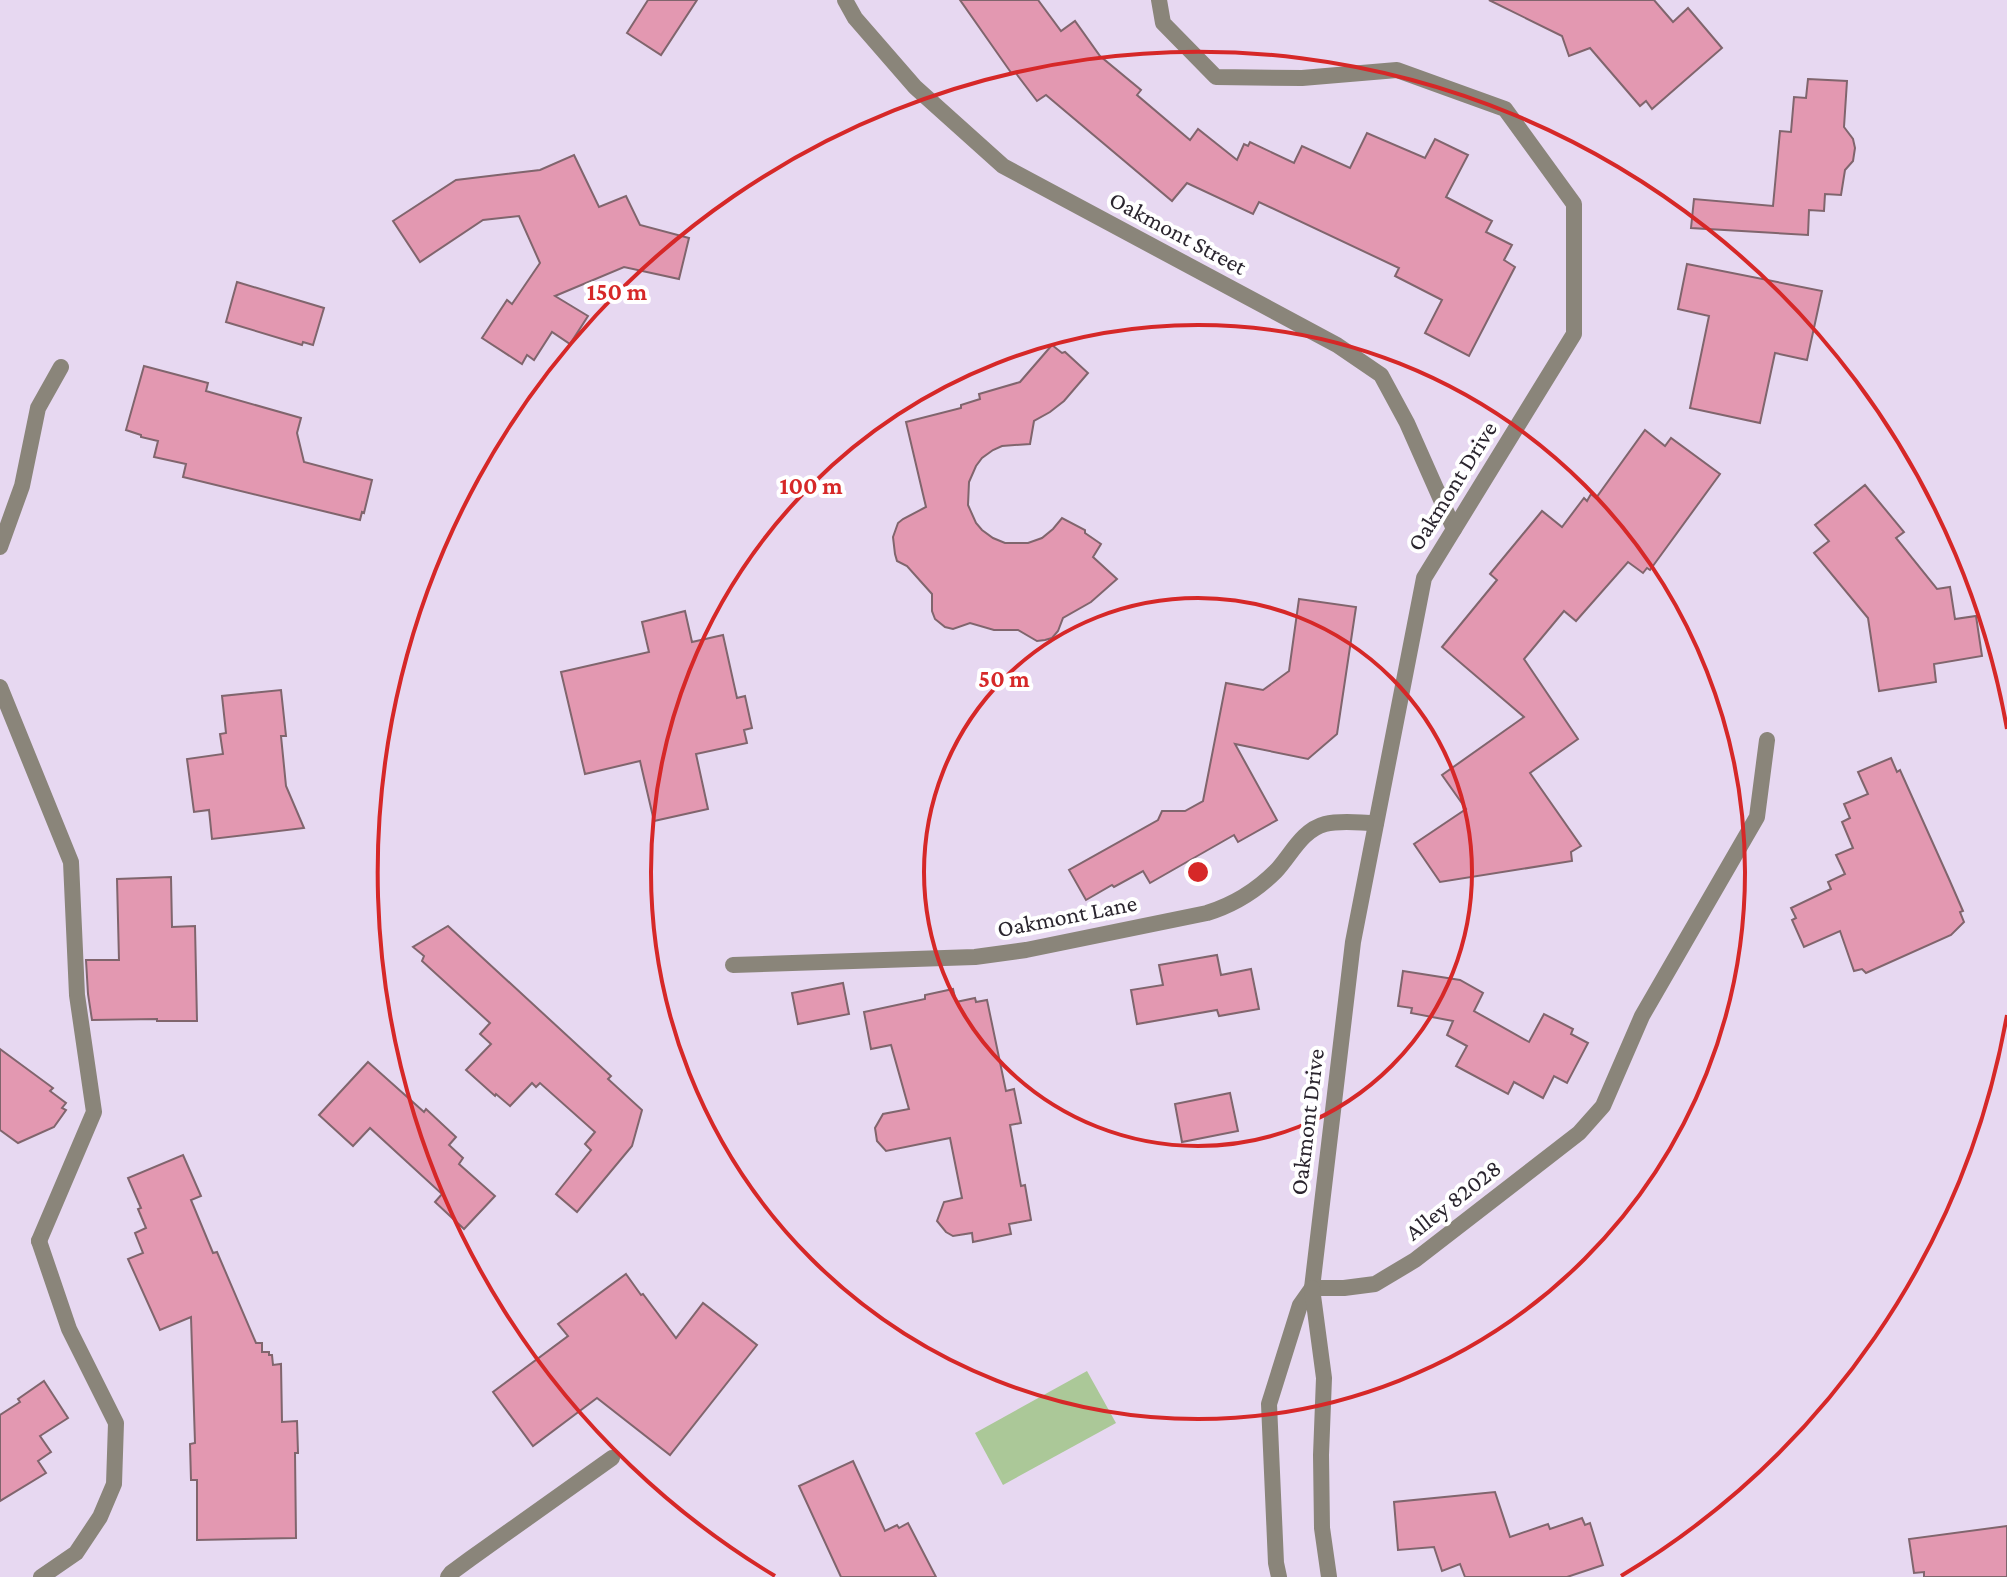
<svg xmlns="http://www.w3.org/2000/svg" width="2007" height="1577" font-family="'Crimson Pro',serif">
<rect width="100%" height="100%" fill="#e7d8f1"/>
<polygon fill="#abc898" points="1087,1371 1116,1423 1003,1485 975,1433"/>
<g fill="#e398b1" stroke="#80656d" stroke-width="2">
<polygon points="648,0 697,0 661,55 627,33"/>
<polygon points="960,0 1038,0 1061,31 1075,21 1100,56 1141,90 1137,95 1190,140 1198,129 1237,160 1244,144 1248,146 1250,142 1294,163 1302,146 1350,168 1367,133 1425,158 1435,139 1468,155 1446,197 1492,221 1486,232 1512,245 1504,260 1515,267 1469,356 1425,333 1442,300 1395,276 1399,268 1259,202 1253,214 1187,183 1172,201 1046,95 1037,101 1015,72 1012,74"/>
<polygon points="1489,0 1654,0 1673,22 1688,8 1722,48 1652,109 1646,101 1640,106 1590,48 1569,56 1562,36"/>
<polygon points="1808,79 1847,81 1844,127 1853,139 1855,148 1853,161 1845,170 1841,195 1825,194 1824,211 1809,210 1808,235 1691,228 1694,199 1773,206 1780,131 1791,132 1794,97 1806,98"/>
<polygon points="574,155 599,207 626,196 640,225 689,238 679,279 624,267 555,296 588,316 570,344 552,332 534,360 527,355 522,364 482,338 507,300 512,304 540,263 519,216 483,220 420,262 393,221 456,180 540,170"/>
<polygon points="1687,264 1822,291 1807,360 1775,353 1760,423 1690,408 1709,316 1678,309"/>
<polygon points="237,282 324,308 313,345 303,342 302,345 226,322"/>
<polygon points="1052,345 1062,353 1065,352 1088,373 1064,401 1050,412 1034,421 1030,444 1002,446 993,450 982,458 976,466 969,482 968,505 976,523 982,530 993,538 1005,543 1028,543 1042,538 1053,529 1062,518 1085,530 1085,533 1101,544 1093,557 1117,579 1091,602 1063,618 1058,631 1052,638 1045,640 1037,641 1018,630 994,630 970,623 953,629 945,627 935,619 932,611 932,594 907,566 897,561 895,554 893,537 898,523 903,519 926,507 906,422 961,408 961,405 980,399 979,394 1020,382"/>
<polygon points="144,366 208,383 206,391 301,418 297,433 304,462 372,480 364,513 362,512 360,520 183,477 186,464 154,457 158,441 141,437 141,435 126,430"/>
<polygon points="1645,430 1665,446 1671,438 1720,474 1650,570 1647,568 1643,573 1628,562 1576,621 1564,611 1524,659 1578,739 1530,773 1581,846 1571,852 1572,861 1440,882 1414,844 1466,809 1442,775 1524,717 1442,647 1497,580 1490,574 1542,511 1562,527 1584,498 1587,501 1591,494 1596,498"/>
<polygon points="1865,485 1904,532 1896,538 1937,589 1950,587 1955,619 1976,616 1982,656 1934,664 1936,682 1879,691 1868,618 1814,553 1829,541 1815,525"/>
<polygon points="1299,599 1356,607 1337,734 1308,759 1235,744 1277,820 1238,842 1234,835 1150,883 1143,871 1114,887 1112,885 1086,900 1069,870 1158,820 1162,811 1185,811 1203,801 1226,683 1263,690 1289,671"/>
<polygon points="685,611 692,642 723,635 737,698 745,696 752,728 744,730 747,743 696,754 708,809 654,821 640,761 585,774 561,672 649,652 642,622"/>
<polygon points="281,690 286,736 281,736 286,786 304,828 212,839 209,810 194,812 187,759 223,754 220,734 226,733 222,696"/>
<polygon points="1891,758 1897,772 1900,770 1949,879 1963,911 1960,912 1964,922 1951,935 1866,973 1862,969 1854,971 1840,931 1804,947 1792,920 1796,918 1791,908 1831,889 1828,882 1845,874 1836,855 1853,848 1842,822 1850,818 1844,804 1868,794 1858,772"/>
<polygon points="171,877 172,927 195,926 197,1021 157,1021 157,1019 92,1020 88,994 86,960 119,960 117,879"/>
<polygon points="448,926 611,1076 608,1079 642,1110 632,1146 577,1212 556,1194 591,1150 585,1144 595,1132 540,1083 536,1087 532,1083 510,1106 496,1094 495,1096 466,1070 491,1044 480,1034 490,1023 422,961 424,956 413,947"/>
<polygon points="1217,955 1221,975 1251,969 1259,1009 1219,1016 1217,1010 1137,1024 1131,990 1163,985 1159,965"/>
<polygon points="1403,971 1460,980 1483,993 1474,1011 1529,1042 1544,1014 1573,1029 1571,1034 1588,1043 1567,1083 1554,1076 1543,1098 1514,1082 1508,1094 1456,1066 1467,1046 1447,1035 1453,1021 1411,1013 1412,1008 1398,1006"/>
<polygon points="843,983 849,1014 798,1024 792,993"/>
<polygon points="953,989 956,1002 975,998 976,1002 987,1000 1006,1091 1014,1089 1021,1123 1010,1125 1021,1186 1025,1185 1031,1220 1009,1224 1011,1234 973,1242 972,1233 953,1236 946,1232 937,1221 944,1202 962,1198 950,1138 886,1151 877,1141 875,1128 883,1114 909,1109 891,1045 871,1049 864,1012 925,999 925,995"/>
<polygon points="0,1049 53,1088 50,1091 66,1103 62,1108 66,1110 54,1127 18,1143 0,1130"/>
<polygon points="368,1062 424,1112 426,1109 456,1137 449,1145 463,1158 459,1164 495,1196 464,1229 435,1202 442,1194 370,1128 353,1146 319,1115"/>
<polygon points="1230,1093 1238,1131 1182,1142 1175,1104"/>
<polygon points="183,1155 201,1196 191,1200 213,1253 217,1252 256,1343 262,1343 262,1352 269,1352 269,1355 272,1355 273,1365 281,1364 282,1422 297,1421 298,1453 295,1453 296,1538 197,1540 197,1480 191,1480 190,1444 195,1443 191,1317 160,1330 128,1259 143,1253 135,1233 146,1228 138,1209 141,1208 128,1178"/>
<polygon points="626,1274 641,1295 643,1294 676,1338 703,1303 757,1345 670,1455 597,1398 533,1446 493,1392 568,1336 558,1324"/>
<polygon points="44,1381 68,1418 40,1436 51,1452 38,1461 46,1473 0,1501 0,1415 20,1402 18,1399"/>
<polygon points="853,1461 885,1531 897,1525 899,1528 908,1523 936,1577 841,1577 799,1486"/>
<polygon points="1495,1492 1510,1537 1548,1524 1550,1529 1582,1518 1585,1525 1590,1523 1603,1565 1567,1577 1465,1577 1460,1564 1442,1571 1434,1547 1398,1550 1394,1502"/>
<polygon points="2007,1526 2007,1577 1924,1577 1924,1572 1914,1573 1909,1539"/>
</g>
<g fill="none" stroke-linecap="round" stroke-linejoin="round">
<g stroke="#8a857a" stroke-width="16">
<polyline points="0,547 22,486 38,408 61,367"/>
<polyline points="0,687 71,862 77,995 94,1112 39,1241"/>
<path d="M733,965l242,-8 51,-7 181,-37c26,-8 49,-22 69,-42 15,-16 26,-41 49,-47 16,-4 35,-1 51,-1"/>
<polyline points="1312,1288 1344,1288 1375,1284 1415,1260 1579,1133 1603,1106 1642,1016 1757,817 1767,740"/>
<polyline points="448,1577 451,1573 470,1559 612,1458"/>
</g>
<g stroke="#8a857a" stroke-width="16">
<polyline points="845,0 855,18 915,87 1003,166 1337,345 1381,375 1407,423 1454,529"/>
<polyline points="1159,0 1163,23 1216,77 1302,78 1397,70 1505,109 1574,204 1574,334 1424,578 1353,942 1312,1288 1300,1305 1269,1404 1276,1563 1279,1577"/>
<polyline points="39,1241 69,1329 116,1423 114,1484 100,1517 76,1553 41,1577"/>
<polyline points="1312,1288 1324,1378 1321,1455 1322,1528 1329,1577"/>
</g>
</g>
<g fill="none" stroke="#d62828" stroke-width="4">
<circle cx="1198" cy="872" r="274"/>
<circle cx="1198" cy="872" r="547"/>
<path d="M2007 1015A821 821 0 0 1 1621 1576M775 1576A821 821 0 1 1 2007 729"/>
</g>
<g text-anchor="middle" stroke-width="8" stroke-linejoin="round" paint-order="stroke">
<g font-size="24" fill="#2a252e" stroke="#fff">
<text transform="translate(1178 233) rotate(28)" y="8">Oakmont Street</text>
<text transform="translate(1452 486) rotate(-58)" y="8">Oakmont Drive</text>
<text transform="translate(1067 916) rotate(-11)" y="8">Oakmont Lane</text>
<text transform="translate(1307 1122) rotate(-83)" y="8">Oakmont Drive</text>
<text transform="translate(1453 1200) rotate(-38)" y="8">Alley 82028</text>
</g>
</g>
<circle cx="1198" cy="872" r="12" fill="#d62828" stroke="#fff" stroke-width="4"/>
<g font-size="24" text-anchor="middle" font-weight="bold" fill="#d62828" stroke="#fff" stroke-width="8" stroke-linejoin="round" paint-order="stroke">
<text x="617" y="300">150 m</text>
<text x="811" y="494">100 m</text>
<text x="1004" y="687">50 m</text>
</g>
</svg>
